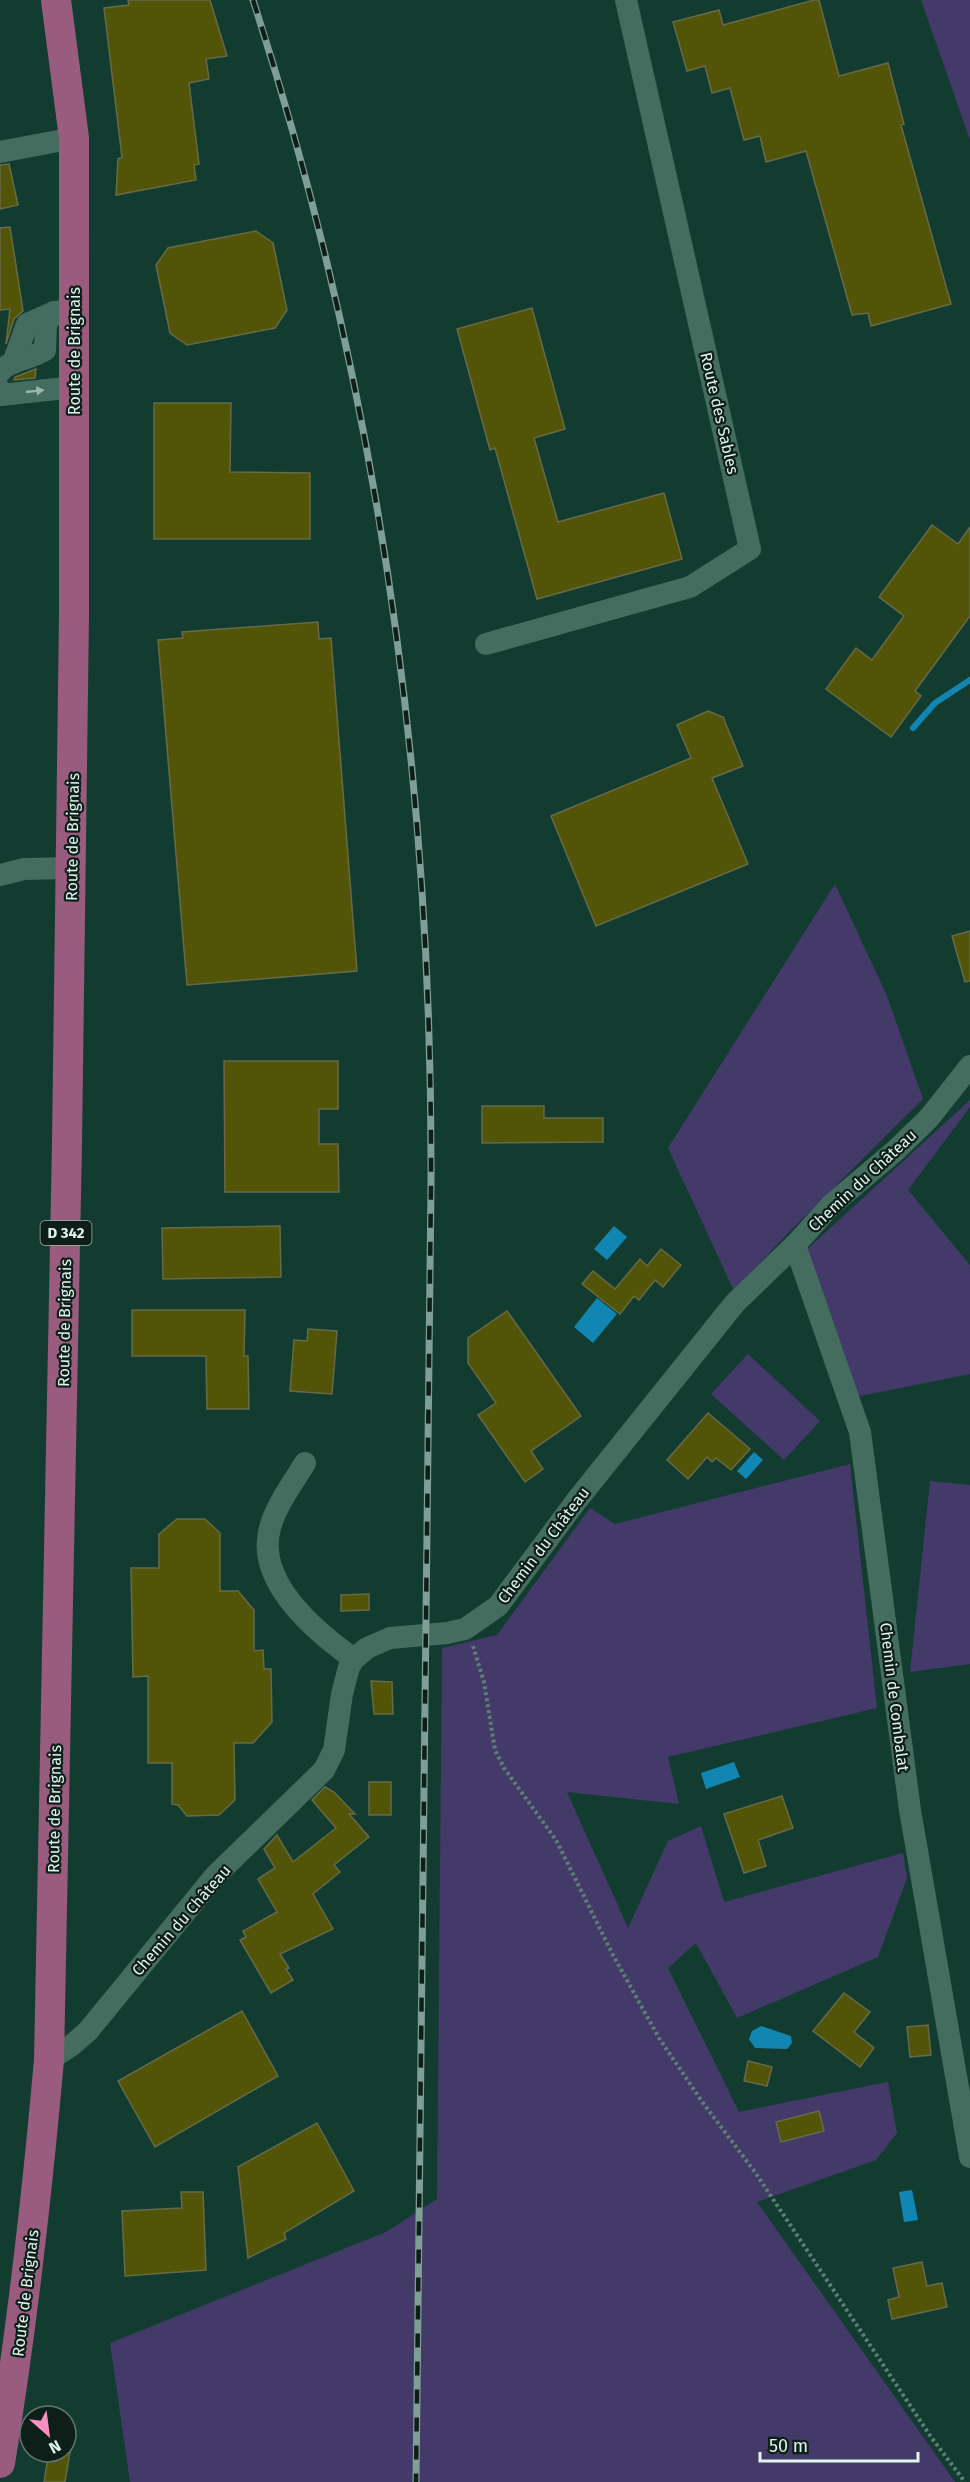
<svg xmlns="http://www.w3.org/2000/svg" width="970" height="2482" font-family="'Fira Sans',sans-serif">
<rect width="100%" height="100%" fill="#133c31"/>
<g fill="#433a69">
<polygon points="921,0 970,0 970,140"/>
<polygon points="835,884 887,996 923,1099 787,1234 734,1291 668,1148"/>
<polygon points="970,1100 970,1107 908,1190 970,1265 970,1374 855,1397 804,1252"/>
<polygon points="748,1354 820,1421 784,1460 711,1394"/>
<polygon points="850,1464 877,1708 668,1757 679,1804 567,1792 628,1928 668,1841 701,1826 724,1902 903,1853 907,1878 878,1957 737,2018 696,1943 668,1968 739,2112 888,2082 897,2133 876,2160 757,2202 955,2482 130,2482 110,2343 386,2232 437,2199 442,1648 497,1635 590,1508 615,1524"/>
<polygon points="930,1481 970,1485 970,1664 910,1672"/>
</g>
<g fill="#1286b3">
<polygon points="614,1226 627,1237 607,1260 594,1249"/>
<polygon points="597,1298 617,1314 593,1343 574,1327"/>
<polygon points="754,1452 763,1460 746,1479 737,1471"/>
<polygon points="734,1762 740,1777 706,1789 701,1773"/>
<polygon points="761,2026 791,2036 792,2043 787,2049 755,2048 749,2039 752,2031"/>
<polygon points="912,2190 918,2220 904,2222 899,2192"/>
</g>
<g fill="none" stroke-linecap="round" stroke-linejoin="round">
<polyline stroke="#1286b3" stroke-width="6" points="913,728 935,703 970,680"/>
</g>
<g fill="#525508" stroke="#676a48" stroke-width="1.5">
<polygon points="128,0 210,0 227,56 206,59 209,79 189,83 199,164 194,165 196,180 116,195 118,159 122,157 104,8 129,5"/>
<polygon points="814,0 819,0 839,76 888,63 904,124 901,125 951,304 871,326 868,313 852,315 806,151 766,162 760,136 744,140 730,88 712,93 705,66 687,71 673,22 719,10 723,25"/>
<polygon points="9,164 18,205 0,209 0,165"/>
<polygon points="10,227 23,311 14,319 6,344 10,309 0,310 0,228"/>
<polygon points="256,231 273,243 287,310 275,328 187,345 170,333 156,265 168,248"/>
<polygon points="532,308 565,429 534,438 558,522 664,493 682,559 537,599 495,448 490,450 457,329"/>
<polygon points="36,369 35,378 14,380 15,377"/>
<polygon points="154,403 231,403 230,472 310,473 310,539 154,539"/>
<polygon points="932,525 958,544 970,527 970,616 915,691 921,696 891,737 826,689 856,648 872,660 904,616 879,597"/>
<polygon points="318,622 319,639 331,638 357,971 187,985 158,640 183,638 182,632"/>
<polygon points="708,711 723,717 743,766 712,778 748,864 596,926 551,816 691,758 677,725"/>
<polygon points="970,931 970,981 965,982 952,936"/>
<polygon points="224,1061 338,1061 338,1109 319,1109 319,1144 338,1144 339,1192 225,1192"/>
<polygon points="482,1106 544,1106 544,1118 603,1118 603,1142 482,1143"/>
<polygon points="280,1226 281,1277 163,1279 162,1228"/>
<polygon points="661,1249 681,1265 663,1287 655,1280 639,1300 634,1296 620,1314 582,1284 593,1271 615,1289 640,1259 647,1266"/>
<polygon points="132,1310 245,1310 244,1356 248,1356 249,1409 207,1409 206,1356 132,1356"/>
<polygon points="507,1311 581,1416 531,1451 543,1469 525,1482 478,1415 496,1403 468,1363 468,1338"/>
<polygon points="308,1329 337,1331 332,1394 290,1391 294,1340 307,1341"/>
<polygon points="708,1413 750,1449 731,1470 716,1458 712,1462 707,1457 688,1479 667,1460"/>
<polygon points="177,1519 205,1519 220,1533 220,1591 238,1591 254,1610 254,1651 263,1650 264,1669 271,1669 272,1722 253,1743 234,1743 235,1800 219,1815 187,1816 178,1805 172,1804 172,1763 148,1763 148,1676 133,1677 131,1568 159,1568 159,1534"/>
<polygon points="369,1594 369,1610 341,1611 341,1595"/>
<polygon points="371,1681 392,1682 393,1714 374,1714"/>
<rect x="369" y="1782" width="22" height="33"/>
<polygon points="325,1787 334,1792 355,1814 349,1814 369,1837 334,1865 340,1872 313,1894 333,1929 280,1954 289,1968 286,1969 293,1980 271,1993 240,1940 246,1937 243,1931 277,1912 258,1879 275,1868 264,1849 277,1835 293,1862 336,1828 312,1800"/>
<polygon points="782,1796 793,1828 758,1840 766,1866 744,1873 724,1814"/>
<polygon points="844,1993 870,2012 854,2032 874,2048 860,2067 813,2031"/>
<polygon points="242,2011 278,2076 155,2147 118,2081"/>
<polygon points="928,2025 931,2055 910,2057 907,2027"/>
<polygon points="748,2061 772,2067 767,2086 744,2081"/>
<polygon points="819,2111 824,2131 781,2142 776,2122"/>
<polygon points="317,2123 354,2191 284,2233 286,2239 248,2258 238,2167"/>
<polygon points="181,2192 203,2192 206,2270 125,2276 122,2211 182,2208"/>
<polygon points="922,2262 927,2286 942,2283 947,2307 892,2319 888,2300 899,2297 893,2268"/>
<polygon points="49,2452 70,2452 65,2482 44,2482"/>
</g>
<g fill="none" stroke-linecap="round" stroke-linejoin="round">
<polyline stroke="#5d7f75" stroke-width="4" stroke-dasharray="3 3" stroke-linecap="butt" points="473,1646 484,1682 495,1750 504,1768 556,1840 613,1955 659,2038 703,2103 755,2172 931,2437 965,2482"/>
<g stroke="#446c5f" stroke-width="22">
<polyline points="0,152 74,138"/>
<polyline points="13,363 27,324 54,312"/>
<path d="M0,372c7,-11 32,-13 45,-22l1,-26 8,-12 20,-2"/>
<polyline points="0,390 1,395 74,387"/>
<polyline points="486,644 690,587 750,549 626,0"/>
<polyline points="0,875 24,869 71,868"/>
<polyline points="795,1245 860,1432 910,1810 970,2157"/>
<path d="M305,1463c-12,20 -29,42 -35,65 -15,54 46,104 84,131"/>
<polyline points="49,2060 72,2045 88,2031 215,1876 324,1770 334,1750 342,1694 349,1667 354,1659 367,1648 390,1638 447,1633 465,1629 498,1606 577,1500 735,1303 795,1245 831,1205 895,1151 929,1118 970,1066"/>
</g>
<path stroke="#995c7e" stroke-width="30" d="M0,2463c22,-134 37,-268 49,-403l18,-917 7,-529v-476l-18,-138"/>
<g stroke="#7f9e95" stroke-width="7">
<path id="rail" d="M253,0c124,383 180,784 178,1186l-15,1296"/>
</g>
<use href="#rail" stroke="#0e1f1a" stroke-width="4.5" stroke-dasharray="14" stroke-linecap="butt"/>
</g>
<defs><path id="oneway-solid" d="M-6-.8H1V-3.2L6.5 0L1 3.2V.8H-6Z" transform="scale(1.5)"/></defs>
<use fill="#99b7ad" href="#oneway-solid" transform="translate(35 391) rotate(-6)"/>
<g text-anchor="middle" stroke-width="4.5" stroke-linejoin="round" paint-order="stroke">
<rect fill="#0e1f1a" stroke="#a0b5ae" stroke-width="1.5" x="40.5" y="1221" width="51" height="24" rx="4.5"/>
<g font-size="15" font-weight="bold" fill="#dff5ed">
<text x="66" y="1238">D 342</text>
</g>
<g font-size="16" fill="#dff5ed" stroke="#0e1f1a">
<text transform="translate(74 351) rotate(-90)" y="6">Route de Brignais</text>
<text transform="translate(720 413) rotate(77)" y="6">Route des Sables</text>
<text transform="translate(72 837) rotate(-89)" y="6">Route de Brignais</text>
<text transform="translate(862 1180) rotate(-43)" y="6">Chemin du Château</text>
<text transform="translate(64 1323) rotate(-89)" y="6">Route de Brignais</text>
<text transform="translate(543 1545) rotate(-53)" y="6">Chemin du Château</text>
<text transform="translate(895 1697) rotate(83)" y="6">Chemin de Combalat</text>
<text transform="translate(54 1809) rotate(-89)" y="6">Route de Brignais</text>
<text transform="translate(181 1920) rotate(-49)" y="6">Chemin du Château</text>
<text transform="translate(25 2293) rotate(-83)" y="6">Route de Brignais</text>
</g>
</g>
<g transform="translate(48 2434) rotate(152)"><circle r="28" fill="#0e1f1a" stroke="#62756e" stroke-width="1.5"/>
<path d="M0-4.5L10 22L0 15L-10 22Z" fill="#fc8fc2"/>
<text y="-9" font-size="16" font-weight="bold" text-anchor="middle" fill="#dff5ed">N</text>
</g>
<path d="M760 2452v9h158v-9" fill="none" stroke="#dff5ed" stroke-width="3"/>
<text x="769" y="2452" font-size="18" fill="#dff5ed" stroke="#0e1f1a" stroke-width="4.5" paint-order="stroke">50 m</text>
</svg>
